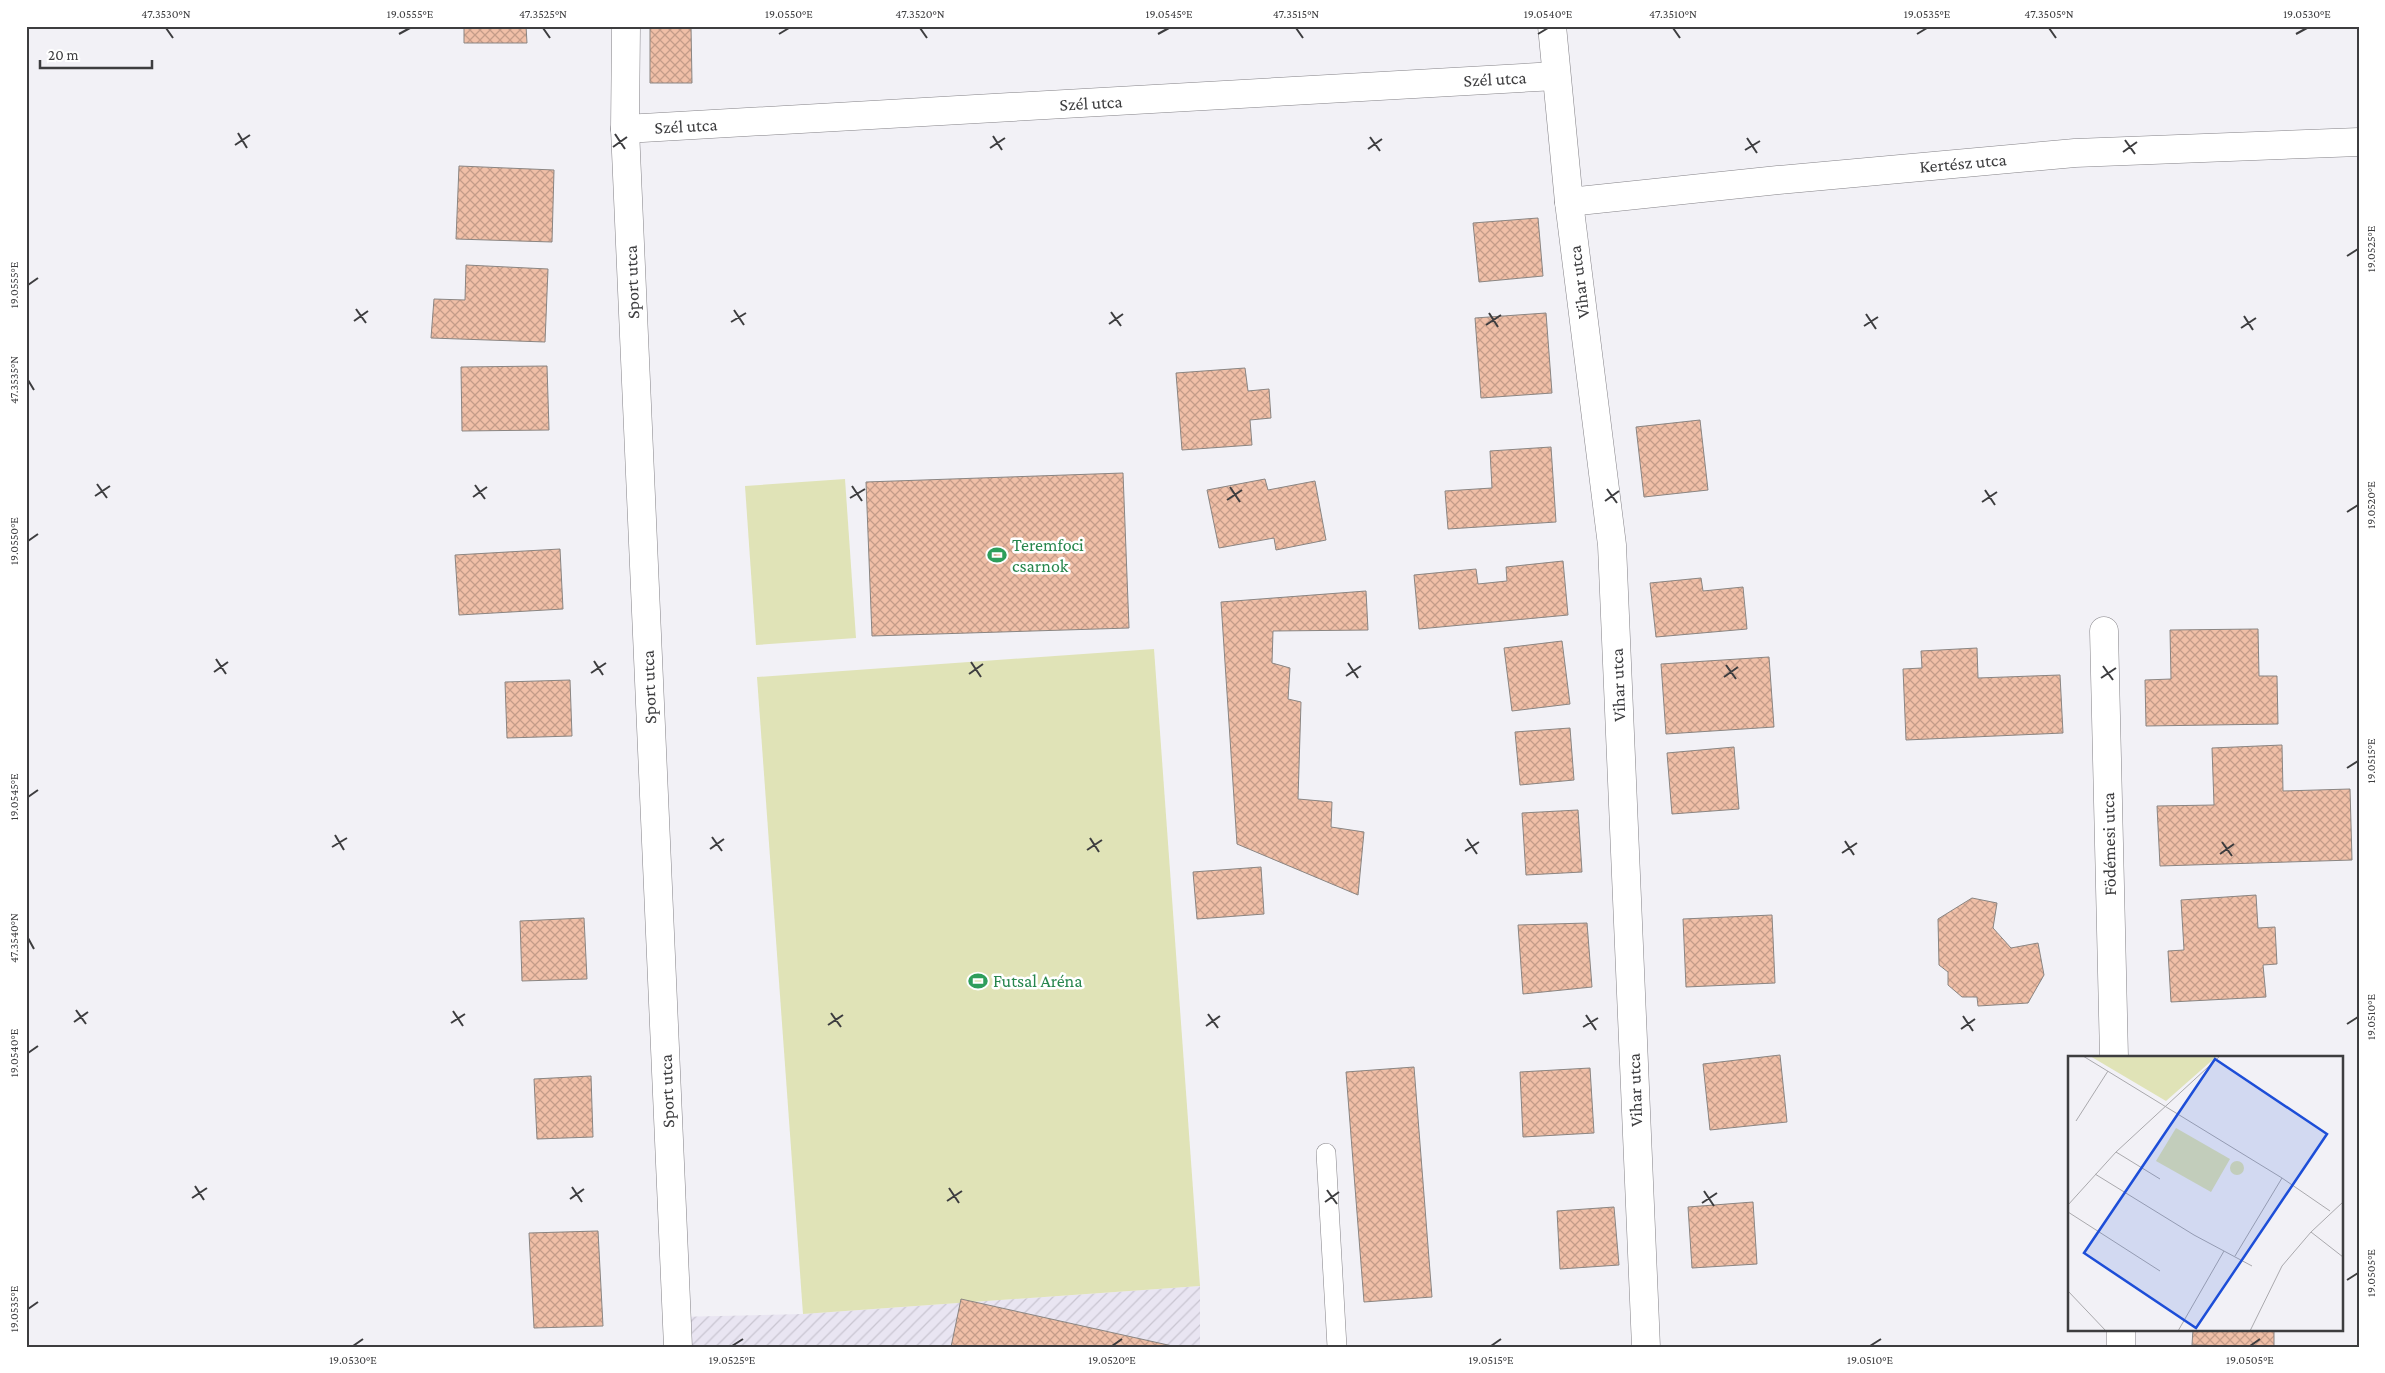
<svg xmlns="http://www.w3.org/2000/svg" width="2385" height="1373" font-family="'Crimson Pro',serif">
<defs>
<pattern id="industrial-furrows" width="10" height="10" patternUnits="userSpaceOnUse" patternTransform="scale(1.25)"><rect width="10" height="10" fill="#e9e5f2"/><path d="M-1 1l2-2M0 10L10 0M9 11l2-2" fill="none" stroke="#c9c5d1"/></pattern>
<pattern id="building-cross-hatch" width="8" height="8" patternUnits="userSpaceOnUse" patternTransform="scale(1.25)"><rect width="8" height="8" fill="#f0bfa7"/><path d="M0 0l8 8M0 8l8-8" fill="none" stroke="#c49c89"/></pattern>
</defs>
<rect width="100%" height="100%" fill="#f2f1f6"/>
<polygon fill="url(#industrial-furrows)" points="1200,1286 1200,1347 678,1347 676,1317 803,1314"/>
<g fill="#e0e3b7">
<polygon points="845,479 856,638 756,645 745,486"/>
<polygon points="1154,649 1200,1286 803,1314 757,677"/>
</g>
<g fill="url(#building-cross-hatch)" stroke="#8a8582">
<polygon points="464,26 526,26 527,43 464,43"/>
<polygon points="650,26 691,26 692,83 650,83"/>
<polygon points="459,166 554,170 552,242 456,239"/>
<polygon points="1538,218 1543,276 1479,282 1473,223"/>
<polygon points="466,265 548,269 545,342 431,338 434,299 465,300"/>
<polygon points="1546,313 1552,393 1481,398 1475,318"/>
<polygon points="547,366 549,430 462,431 461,367"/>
<polygon points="1245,368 1248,391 1269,389 1271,418 1250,420 1252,445 1182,450 1176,373"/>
<polygon points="1700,420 1708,490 1644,497 1636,427"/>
<polygon points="1551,447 1556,522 1448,529 1445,491 1492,488 1490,451"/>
<polygon points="1123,473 1129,628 872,636 866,482"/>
<polygon points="1265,479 1268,490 1315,481 1326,540 1276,550 1274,538 1219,548 1207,490"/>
<polygon points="560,549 563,609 459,615 455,555"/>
<polygon points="1563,561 1568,615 1419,629 1414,575 1476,569 1478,584 1507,581 1506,567"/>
<polygon points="1701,578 1703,591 1743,587 1747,629 1656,637 1650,583"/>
<polygon points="1366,591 1368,630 1273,631 1272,663 1290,668 1288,699 1301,702 1298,799 1332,802 1331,827 1364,832 1358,895 1237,844 1221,602"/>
<polygon points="2258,629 2259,676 2277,676 2278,724 2146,726 2145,680 2171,679 2170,630"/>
<polygon points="1562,641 1570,704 1512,711 1504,648"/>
<polygon points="1977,648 1978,678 2060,675 2063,733 1906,740 1903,669 1922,668 1921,651"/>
<polygon points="1769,657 1774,727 1666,734 1661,664"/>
<polygon points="570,680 572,736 507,738 505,682"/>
<polygon points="1570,728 1574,780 1520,785 1515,732"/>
<polygon points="2282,745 2283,791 2350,789 2352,860 2160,866 2157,806 2214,805 2212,748"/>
<polygon points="1734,747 1739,809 1672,814 1667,753"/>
<polygon points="1578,810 1582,872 1526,875 1522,813"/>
<polygon points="1261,867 1264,914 1197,919 1193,872"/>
<polygon points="2256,895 2258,928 2275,927 2277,964 2263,965 2266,997 2171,1002 2168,951 2184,950 2181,900"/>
<polygon points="1972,898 1997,903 1993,928 2011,948 2038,943 2044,975 2028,1003 1978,1006 1977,997 1962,997 1948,985 1948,972 1939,965 1938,919"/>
<polygon points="1772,915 1775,983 1686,987 1683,919"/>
<polygon points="584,918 587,979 522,981 520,921"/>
<polygon points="1587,923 1592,987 1523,994 1518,925"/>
<polygon points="1780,1055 1787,1122 1710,1130 1703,1064"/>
<polygon points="1414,1067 1432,1297 1364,1302 1346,1072"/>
<polygon points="1590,1068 1594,1133 1523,1137 1520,1072"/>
<polygon points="591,1076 593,1137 537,1139 534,1079"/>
<polygon points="1753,1202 1757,1264 1692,1268 1688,1207"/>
<polygon points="1614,1207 1619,1265 1560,1269 1557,1211"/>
<polygon points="598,1231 603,1326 534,1328 529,1233"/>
<polygon points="961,1299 1177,1347 951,1347"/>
<polygon points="2193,1329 2274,1329 2274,1347 2192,1345"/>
</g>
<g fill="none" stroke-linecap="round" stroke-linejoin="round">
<g stroke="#848287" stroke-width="20">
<polyline id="lane" points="1326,1153 1337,1347"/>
</g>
<g stroke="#848287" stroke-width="29">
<g id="street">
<polyline points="626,26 625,129 678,1347"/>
<polyline points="1552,26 1569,202 1612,545 1646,1347"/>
<polyline points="625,129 1556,76"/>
<polyline points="1569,202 1778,180 2075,153 2359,142"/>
<polyline points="2104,631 2114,1057"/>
<polyline points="2121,1329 2121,1347"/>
</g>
</g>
<use href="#lane" stroke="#fff" stroke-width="19"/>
<use href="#street" stroke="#fff" stroke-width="28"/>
</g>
<path fill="none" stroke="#3d3d3f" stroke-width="2" d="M166,28l7,10M543,28l7,10M920,28l7,10M1296,28l7,10M1673,28l7,10M2049,28l7,10M399,34l11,-6M779,34l10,-6M1158,34l11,-6M1538,34l10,-6M1917,34l10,-6M2296,34l11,-6M238,133l9,15M615,134l10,15M993,136l9,14M1370,137l10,14M1747,138l10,15M2125,140l10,14M235,145l15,-10M613,147l14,-10M990,148l15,-10M1368,149l14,-10M1745,150l15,-9M2123,152l14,-10M2347,256l11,-7M28,285l10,-7M356,309l10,14M734,310l10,15M1111,312l10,14M1489,313l9,14M1866,314l10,15M2244,316l9,14M354,321l14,-10M731,322l15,-9M1109,324l14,-10M1486,325l15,-10M1864,326l14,-9M2241,328l15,-10M28,380l6,10M97,484l10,14M475,485l10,14M852,486l10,15M1230,487l10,15M1607,489l10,14M1985,490l10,15M95,496l15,-10M473,497l14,-10M850,498l15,-9M1227,500l15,-10M1605,501l14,-10M1982,502l15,-10M2347,512l11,-7M28,541l10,-7M216,659l10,15M594,661l9,14M971,662l10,15M1348,663l10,15M1726,665l10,14M2103,666l10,14M214,672l14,-10M591,673l15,-10M969,674l14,-10M1346,676l15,-10M1724,677l14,-10M2101,678l15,-10M2347,768l11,-7M28,797l10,-7M335,835l9,15M712,837l10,14M1090,838l9,14M1467,839l10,15M1845,841l9,14M2222,842l10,14M332,847l15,-9M710,849l14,-10M1087,850l15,-10M1465,851l14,-9M1842,853l15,-10M2220,854l14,-10M28,938l6,11M76,1010l10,14M453,1011l10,15M831,1013l10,14M1208,1014l10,14M1586,1015l10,15M1963,1016l10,15M74,1022l14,-10M451,1023l14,-9M2347,1024l11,-7M828,1025l15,-10M1206,1026l14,-10M1583,1027l15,-9M1961,1029l14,-10M28,1053l10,-7M195,1186l9,14M572,1187l10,15M949,1188l10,15M1327,1190l10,14M1704,1191l10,15M192,1198l15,-10M570,1199l14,-10M947,1201l15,-10M1325,1202l14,-10M1702,1203l15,-10M2347,1280l11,-7M28,1309l10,-7M353,1346l10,-7M732,1346l11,-7M1112,1346l10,-7M1491,1346l10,-7M1870,1346l11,-7M2250,1346l10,-7"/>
<defs>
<g id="stadium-bare" transform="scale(1.5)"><path d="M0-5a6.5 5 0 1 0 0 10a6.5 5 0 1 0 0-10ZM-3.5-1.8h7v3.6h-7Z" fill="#2e9e5b" stroke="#fff" stroke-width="2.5" paint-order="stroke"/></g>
</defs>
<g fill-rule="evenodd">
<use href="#stadium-bare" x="997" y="555"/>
<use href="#stadium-bare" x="978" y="981"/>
</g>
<g text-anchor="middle" stroke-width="5" stroke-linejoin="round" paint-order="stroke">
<g font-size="18" fill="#3d3d3f" stroke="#fff">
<text transform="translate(1495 79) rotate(-3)" y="6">Szél utca</text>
<text transform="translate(1091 103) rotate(-3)" y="6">Szél utca</text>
<text transform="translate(686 126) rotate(-3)" y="6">Szél utca</text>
<text transform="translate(1963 163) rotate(-5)" y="6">Kertész utca</text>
<text transform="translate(632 282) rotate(-92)" y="6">Sport utca</text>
<text transform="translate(1579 282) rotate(-97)" y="6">Vihar utca</text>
<text transform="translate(1618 685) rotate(-92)" y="6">Vihar utca</text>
<text transform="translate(649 687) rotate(-92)" y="6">Sport utca</text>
<text transform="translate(2109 844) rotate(-91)" y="6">Födémesi utca</text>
<text transform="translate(1635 1090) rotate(-92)" y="6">Vihar utca</text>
<text transform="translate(667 1091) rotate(-92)" y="6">Sport utca</text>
</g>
<g font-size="18" fill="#27864d" stroke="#fff" text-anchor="start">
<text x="1012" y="551">Teremfoci<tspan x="1012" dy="21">csarnok</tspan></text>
<text x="993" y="987">Futsal Aréna</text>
</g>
</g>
<g transform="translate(2068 1056)">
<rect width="275" height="275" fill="#f2f1f6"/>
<path d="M108,72l54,31 -19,33 -55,-31zM162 112a7 7 0 1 1 14 0a7 7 0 1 1-14 0Z" fill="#e0e3b7"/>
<path d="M22,0h127l-51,45z" fill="#e0e3b7"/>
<path fill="none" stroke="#aaa9ad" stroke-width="1" d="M15,0l199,122 48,33M8,65l32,-50M48,96l44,27M27,118l99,61 58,31M0,149l48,-53 104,-96M0,156l92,59M243,176l32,25M167,200l47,-78M0,235l38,40M110,275l46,-80M182,275l32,-65 29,-34 32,-30"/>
<path fill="#1d4ed8" fill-opacity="0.15" stroke="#1d4ed8" stroke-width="2.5" d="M147,3l112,75 -131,194 -112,-75z"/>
<rect width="275" height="275" fill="none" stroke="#3d3d3f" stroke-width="2.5"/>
</g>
<rect width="2385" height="1373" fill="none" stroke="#ffffff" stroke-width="55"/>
<path d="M40 60v8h112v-8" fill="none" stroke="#3d3d3f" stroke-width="2.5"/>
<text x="48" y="60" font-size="15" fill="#3d3d3f" stroke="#ffffff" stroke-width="4" paint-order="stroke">20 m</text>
<rect x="28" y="28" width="2330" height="1318" fill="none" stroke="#3d3d3f" stroke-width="2"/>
<g font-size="12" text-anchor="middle" fill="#3d3d3f">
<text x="166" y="18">47.3530°N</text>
<text x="410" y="18">19.0555°E</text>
<text x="543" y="18">47.3525°N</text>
<text x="789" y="18">19.0550°E</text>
<text x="920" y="18">47.3520°N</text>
<text x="1169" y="18">19.0545°E</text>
<text x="1296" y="18">47.3515°N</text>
<text x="1548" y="18">19.0540°E</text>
<text x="1673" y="18">47.3510°N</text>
<text x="1927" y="18">19.0535°E</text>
<text x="2049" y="18">47.3505°N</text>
<text x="2307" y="18">19.0530°E</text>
<text transform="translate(2371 249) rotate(-90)" y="4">19.0525°E</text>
<text transform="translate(14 285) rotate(-90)" y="4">19.0555°E</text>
<text transform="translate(14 380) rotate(-90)" y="4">47.3535°N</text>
<text transform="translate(2371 505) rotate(-90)" y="4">19.0520°E</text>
<text transform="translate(14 541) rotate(-90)" y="4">19.0550°E</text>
<text transform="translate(2371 761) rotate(-90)" y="4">19.0515°E</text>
<text transform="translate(14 797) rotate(-90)" y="4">19.0545°E</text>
<text transform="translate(14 938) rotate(-90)" y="4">47.3540°N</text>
<text transform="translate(2371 1017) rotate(-90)" y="4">19.0510°E</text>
<text transform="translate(14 1053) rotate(-90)" y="4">19.0540°E</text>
<text transform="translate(2371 1273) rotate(-90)" y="4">19.0505°E</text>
<text transform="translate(14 1309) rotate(-90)" y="4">19.0535°E</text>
<text x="353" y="1364">19.0530°E</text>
<text x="732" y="1364">19.0525°E</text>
<text x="1112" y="1364">19.0520°E</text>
<text x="1491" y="1364">19.0515°E</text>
<text x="1870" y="1364">19.0510°E</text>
<text x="2250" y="1364">19.0505°E</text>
</g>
</svg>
